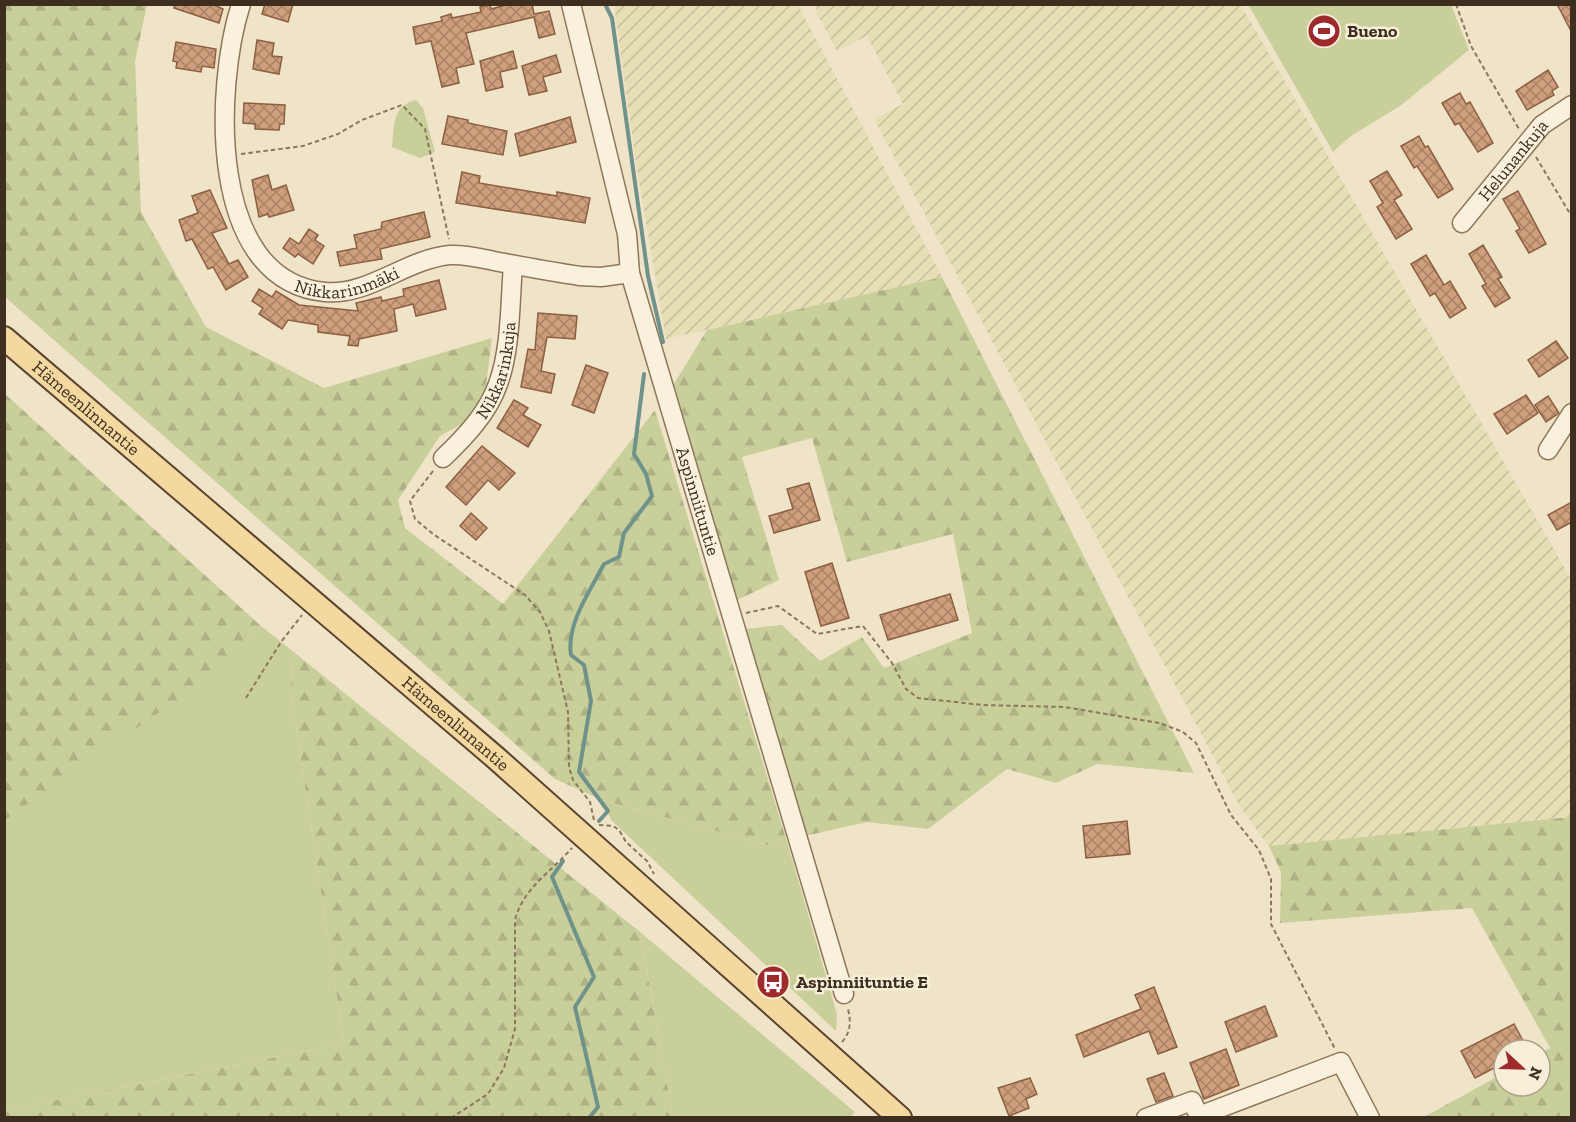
<svg xmlns="http://www.w3.org/2000/svg" width="1576" height="1122" font-family="'Zilla Slab',serif">
<defs>
<pattern id="farmland-furrows" width="10" height="10" patternUnits="userSpaceOnUse" patternTransform="scale(1.5)"><rect width="10" height="10" fill="#e6deb5"/><path d="M-1 1l2-2M0 10L10 0M9 11l2-2" fill="none" stroke="#c6bf9b"/></pattern>
<pattern id="forest-firs" width="22" height="20" patternUnits="userSpaceOnUse" patternTransform="scale(1.5)"><rect width="22" height="20" fill="#c9cf9b"/><path d="M5 1l3.5 6h-7zM16 11l3.5 6h-7z" fill="#aeb285"/></pattern>
<pattern id="building-cross-hatch" width="8" height="8" patternUnits="userSpaceOnUse" patternTransform="scale(1.5)"><rect width="8" height="8" fill="#cf9f7d"/><path d="M0 0l8 8M0 8l8-8" fill="none" stroke="#a98266"/></pattern>
</defs>
<rect width="100%" height="100%" fill="#f0e4c8"/>
<g fill="url(#farmland-furrows)">
<polygon points="614,5 798,5 942,277 666,339 636,164"/>
<polygon points="816,5 1241,5 1571,579 1571,817 1269,846 1240,807 874,119 903,104 867,36 837,51 817,14"/>
</g>
<g fill="#c9cf9b">
<polygon points="1251,5 1451,5 1469,50 1400,106 1351,136 1333,152 1249,6"/>
<path d="M416,100l7,8 12,44 -15,6 -28,-11c2,-20 0,-42 24,-47z"/>
<polygon points="261,626 295,653 290,687 344,1044 5,1110 4,820 229,663"/>
<polygon points="602,800 775,847 788,845 837,1014 836,1031 611,820"/>
<polygon points="640,932 855,1112 850,1118 673,1117"/>
</g>
<g fill="url(#forest-firs)">
<polygon points="5,5 147,5 135,61 141,212 206,327 324,388 492,338 485,394 462,424 440,436 398,500 405,528 503,604 655,410 788,845 775,847 602,800 555,779 5,297"/>
<polygon points="942,277 1194,773 1097,764 1056,783 1007,769 928,829 867,822 805,836 744,629 782,625 820,661 862,637 884,668 972,633 953,534 847,562 812,438 742,457 779,580 735,601 672,387 707,330"/>
<polygon points="5,394 261,626 230,663 5,820"/>
<polygon points="295,653 640,932 673,1117 5,1117 5,1110 344,1044 290,687"/>
<polygon points="1571,817 1571,1117 1424,1117 1504,1073 1504,1086 1540,1086 1540,1053 1550,1048 1472,908 1280,923 1281,872 1269,846"/>
</g>
<g fill="none" stroke-linecap="round" stroke-linejoin="round">
<g stroke="#6f938a" stroke-width="4">
<polyline points="605,4 612,18 648,276 663,342"/>
<path d="M599,821l9,-10 -29,-39 12,-71 -7,-36 -13,-10c-5,-30 19,-64 33,-91l15,-7 5,-24 28,-37 -6,-22 -12,-20 10,-80"/>
<polyline points="563,861 552,877 594,977 575,1007 598,1107 589,1118"/>
</g>
</g>
<g fill="url(#building-cross-hatch)" stroke="#8d5f41" stroke-width="1.5">
<polygon points="175,4 212,4 223,9 219,23 174,8"/>
<polygon points="265,4 293,4 288,22 262,14"/>
<polygon points="490,4 491,9 510,4 532,4 534,14 549,11 555,34 539,38 534,17 466,33 474,64 456,68 459,83 442,87 431,41 416,44 413,27 442,21 441,17 451,14 452,18 481,12 480,7"/>
<polygon points="1557,4 1572,4 1572,33"/>
<polygon points="257,40 274,43 272,56 282,57 279,74 253,69"/>
<polygon points="176,42 216,49 214,68 202,66 201,72 176,68 177,62 173,61"/>
<polygon points="513,51 517,68 500,72 503,87 486,91 480,61"/>
<polygon points="556,55 561,72 543,77 547,91 529,95 522,66"/>
<polygon points="1548,70 1558,87 1552,91 1554,95 1527,110 1516,91"/>
<polygon points="1460,93 1466,104 1470,102 1493,143 1478,152 1459,123 1455,125 1442,103"/>
<polygon points="244,103 285,105 284,124 280,124 279,130 255,129 255,124 243,123"/>
<polygon points="448,116 468,120 468,123 507,131 503,155 442,144"/>
<polygon points="570,117 576,142 520,156 515,134"/>
<polygon points="1419,136 1425,147 1428,146 1453,189 1438,198 1417,166 1414,168 1401,146"/>
<polygon points="1387,171 1402,195 1394,200 1412,229 1396,239 1377,207 1383,203 1370,181"/>
<polygon points="462,172 480,176 479,183 557,196 557,192 590,198 585,223 456,203"/>
<polygon points="268,175 272,190 286,185 294,210 269,217 268,214 259,217 252,180"/>
<polygon points="210,190 227,228 212,233 229,264 238,260 248,277 226,290 213,267 208,269 192,239 186,241 179,220 198,213 192,196"/>
<polygon points="1518,191 1546,244 1529,253 1516,231 1520,229 1503,199"/>
<polygon points="424,212 430,237 380,249 382,259 340,266 337,252 357,248 354,235 381,229 382,222"/>
<polygon points="309,229 318,235 315,240 324,246 313,264 298,254 295,257 283,248 290,238 299,244"/>
<polygon points="1483,245 1502,277 1498,279 1510,298 1495,307 1482,286 1486,284 1469,254"/>
<polygon points="1426,255 1444,285 1450,281 1466,308 1450,318 1435,293 1430,296 1411,264"/>
<polygon points="439,280 446,309 416,316 413,304 394,309 397,331 359,339 358,346 348,345 350,336 318,332 318,325 288,320 282,329 259,314 263,308 252,301 259,289 272,297 276,291 299,305 358,311 356,303 381,297 382,301 404,296 403,289"/>
<polygon points="538,313 577,316 575,339 547,337 541,371 555,374 551,393 521,387 528,349 535,350"/>
<polygon points="1556,341 1568,358 1539,377 1528,360"/>
<polygon points="586,365 608,373 594,413 572,405"/>
<polygon points="1526,395 1538,413 1507,434 1494,414"/>
<polygon points="1548,396 1559,413 1546,422 1535,405"/>
<polygon points="514,400 528,408 523,415 541,425 528,447 497,428"/>
<polygon points="482,446 515,473 499,490 488,480 466,505 446,487"/>
<polygon points="809,483 820,520 774,533 769,516 793,509 787,489"/>
<polygon points="1572,502 1572,522 1557,530 1548,515"/>
<polygon points="471,513 487,528 476,540 460,526"/>
<polygon points="832,563 849,618 821,626 805,572"/>
<polygon points="950,594 958,620 888,640 880,615"/>
<polygon points="1127,821 1130,854 1086,858 1083,826"/>
<polygon points="1154,987 1177,1047 1158,1054 1149,1031 1084,1057 1076,1035 1141,1009 1135,995"/>
<polygon points="1265,1006 1277,1036 1236,1052 1225,1022"/>
<polygon points="1514,1024 1528,1050 1504,1050 1504,1063 1475,1078 1461,1051"/>
<polygon points="1226,1049 1239,1085 1204,1099 1190,1063"/>
<polygon points="1164,1073 1173,1096 1156,1102 1147,1079"/>
<polygon points="1030,1078 1037,1094 1026,1099 1029,1108 1009,1116 998,1088"/>
</g>
<g fill="none" stroke-linecap="round" stroke-linejoin="round">
<g stroke="#8d765c" stroke-width="21">
<g id="minor">
<path id="s1" d="M241,4c-26,81 -35,277 84,288 44,4 81,-33 125,-37 16,-1 34,4 49,7 27,5 54,10 81,14l21,1 29,-4"/>
<path id="s2" d="M571,4l56,230 3,39 214,721"/>
<path id="s3" d="M1462,223l80,-98 30,-20"/>
<polyline points="1548,450 1572,413"/>
<path id="s4" d="M443,458c22,-21 45,-45 55,-74 13,-34 12,-83 15,-119"/>
<polyline points="1146,1118 1192,1101 1199,1116 1341,1062 1370,1118"/>
</g>
</g>
<g stroke="#5b4430" stroke-width="26">
<g id="major">
<path id="s5" d="M4,338l492,420 404,360"/>
</g>
</g>
<g stroke="#8d765c" stroke-width="2" stroke-dasharray="4.5 3" stroke-linecap="butt">
<polyline points="1456,4 1471,46 1519,129"/>
<polyline points="241,154 303,146 338,134 362,120 402,105 425,129 449,239"/>
<polyline points="1536,157 1572,217"/>
<polyline points="433,471 410,501 415,519 433,534 525,595 540,612 549,631 568,712 569,767 573,780 590,802 594,820"/>
<polyline points="746,613 778,606 817,634 863,626 892,663 906,689 918,698 983,705 1064,707 1160,723 1183,732 1196,743 1231,815 1259,850 1271,879 1271,924 1335,1049"/>
<polyline points="246,698 281,642 302,615"/>
<polyline points="599,825 613,826 619,830 626,842 647,861 654,874"/>
<path d="M842,1042c9,-10 9,-21 6,-33"/>
<path d="M451,1118l37,-24 16,-26 11,-39v-109c8,-32 36,-48 57,-72"/>
</g>
<use href="#minor" stroke="#faf1dc" stroke-width="18"/>
<use href="#major" stroke="#f3d9a0" stroke-width="22"/>
</g>
<defs>
<g id="stadium-disc" transform="scale(1.725)"><circle r="9.5" fill="#9e2a2b" stroke="#f7eed8"/><path d="M0-5a6.5 5 0 1 0 0 10a6.5 5 0 1 0 0-10ZM-3.5-1.8h7v3.6h-7Z" fill="#fff"/></g>
<g id="bus-disc" transform="scale(1.725)"><circle r="9.5" fill="#9e2a2b" stroke="#f7eed8"/><path d="M-5-6H5V4H4V6H2V4H-2V6H-4V4H-5ZM-3.5-4V0h7V-4ZM-3.5 1.2v1.5H-2V1.2ZM2 1.2v1.5H3.5V1.2Z" fill="#fff"/></g>
</defs>
<g fill-rule="evenodd">
<use href="#stadium-disc" x="1324" y="31"/>
<use href="#bus-disc" x="773" y="982"/>
</g>
<g text-anchor="middle" stroke-width="5" stroke-linejoin="round" paint-order="stroke">
<g font-size="18" font-weight="bold" fill="#3d2e20" stroke="#f7eed8" text-anchor="start">
<text x="1347" y="37">Bueno</text>
<text x="796" y="988">Aspinniituntie E</text>
</g>
<g font-size="18" fill="#3d2e20" stroke="#f7eed8">
<text dy="6" stroke="none"><textPath href="#s3" startOffset="81">Helunankuja</textPath></text>
<text dy="6" stroke="none"><textPath href="#s1" startOffset="360">Nikkarinmäki</textPath></text>
<text dy="6" stroke="none"><textPath href="#s4" startOffset="106">Nikkarinkuja</textPath></text>
<text dy="6" stroke="none"><textPath href="#s5" startOffset="108">Hämeenlinnantie</textPath></text>
<text dy="6" stroke="none"><textPath href="#s2" startOffset="514">Aspinniituntie</textPath></text>
<text dy="6" stroke="none"><textPath href="#s5" startOffset="594">Hämeenlinnantie</textPath></text>
</g>
</g>
<rect width="1576" height="1122" fill="none" stroke="#3d2e20" stroke-width="12"/>
<g transform="translate(1522 1068) rotate(112)"><circle r="28" fill="#f7eed8" stroke="#ada18e" stroke-width="1.5"/>
<path d="M0-4.5L10 22L0 15L-10 22Z" fill="#9e2a2b"/>
<text y="-9" font-size="16" font-weight="bold" text-anchor="middle" fill="#3d2e20">N</text>
</g>
</svg>
